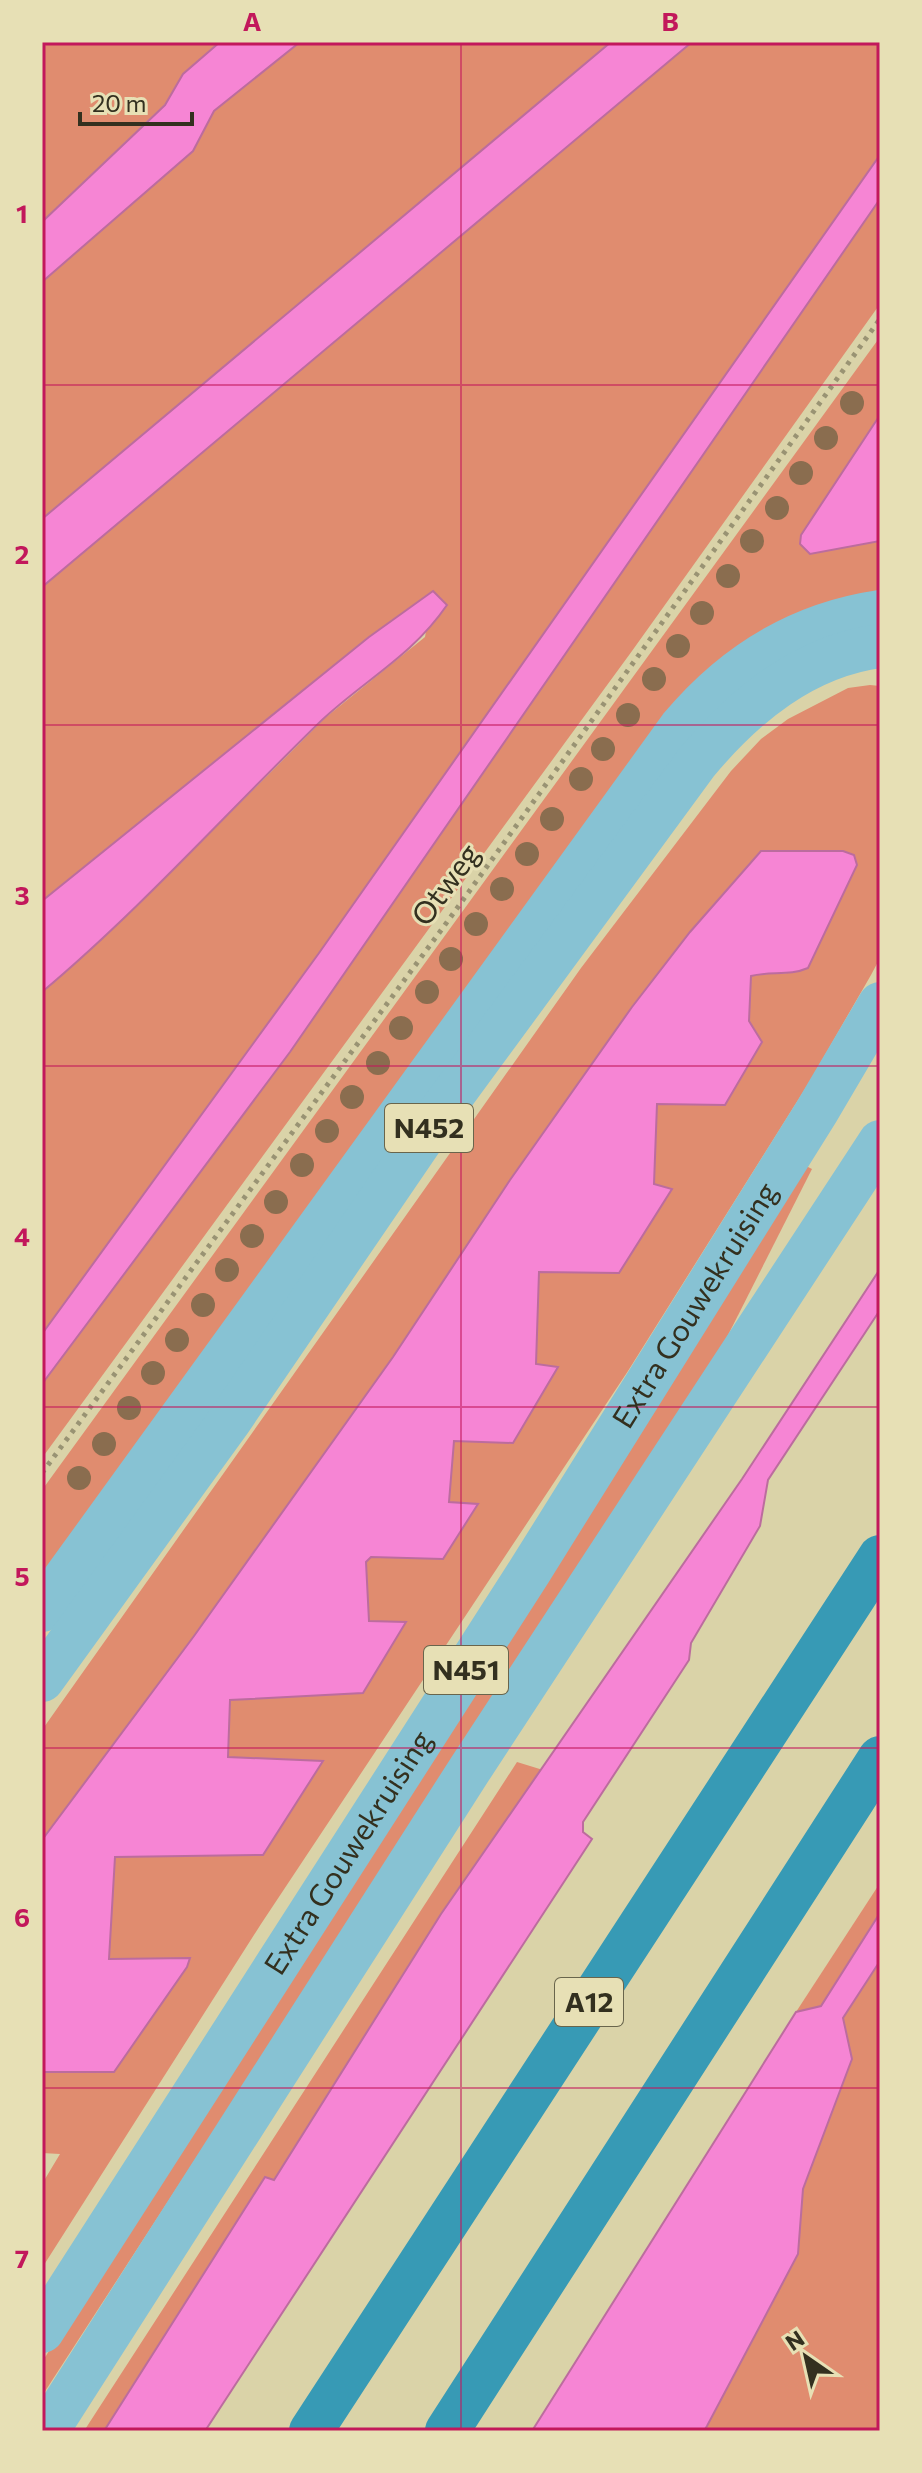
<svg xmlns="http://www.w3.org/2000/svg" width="922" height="2473" font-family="Commissioner,sans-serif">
<rect width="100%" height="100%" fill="#dad3a8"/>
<g fill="#e08c6f">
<polygon points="50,42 220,42 183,74 165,104 42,222 42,48"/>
<polygon points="300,42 611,42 42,519 42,282 193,151 214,111"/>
<polygon points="692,42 880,42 880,155 319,953 42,1334 42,992 166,877 325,718 425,637 433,591 369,637 42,901 42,587"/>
<polygon points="880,199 880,304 632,651 42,1458 42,1384 290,1052"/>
<polygon points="880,337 880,415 865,437 810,554 880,541 880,599 852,604 42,1588 42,1490"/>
<path d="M870,685l10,1v272l-9,17 -61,106 -182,290 -367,553 -219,344v-84l18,-30 -18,-1v-81h72l75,-114 -80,1 6,-102 207,-96 -94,-4 2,-58 27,-3 148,-74 -36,-1 -3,-59 4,-5 73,1 35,-54 -29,-1 5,-62 103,-74 -21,-2 3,-94 133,-82 -18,-5 3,-80 92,-83 2,-45c19,-4 39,0 57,-8l49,-103 -3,-10 -11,-4h-82l-71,81 -58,75 -122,173 -117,177 -199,279 -152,204v-110l539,-762 150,-197 30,-32 27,-20 60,-31z"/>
<polygon points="806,1166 812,1169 724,1343 42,2396 42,2362"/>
<polygon points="517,1762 543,1770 441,1914 274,2180 265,2178 104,2431 84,2431"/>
<polygon points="880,1883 880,1913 821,2006 796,2012"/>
<polygon points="880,1961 880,2431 704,2431 798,2254 803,2189 852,2059 843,2018"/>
</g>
<g fill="#f685d4" stroke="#bc6c9e" stroke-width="2">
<polygon points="220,42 300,42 214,111 193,151 42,282 42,222 165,105 183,74"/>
<polygon points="611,42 692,42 42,587 42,519"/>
<polygon points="880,155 880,199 290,1052 42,1384 42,1334 319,953"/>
<polygon points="880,415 880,541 810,554 800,544 801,535"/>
<path d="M433,591l14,14c-35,51 -81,74 -125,115 -93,90 -180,188 -280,272v-91l327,-264z"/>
<path d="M761,851h82l11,4 3,10 -49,103c-18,8 -38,3 -57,8l-2,45 13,21 -37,63 -68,-1 -3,80 18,5 -53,84 -80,-1 -3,92 22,3 -45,76 -59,-2 -5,61 29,2 -35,55 -72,-2 -5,5 3,59 37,1 -43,71 -133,7 -2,57 95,4 -60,94 -148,2 -6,102 81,-1 -3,9 -73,105h-72v-232l152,-204 199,-279 117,-177 122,-173 58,-75z"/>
<polygon points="880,1269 880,1310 768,1480 760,1526 691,1643 689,1660 583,1822 583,1832 592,1839 205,2431 104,2431 265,2177 274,2180 441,1914 742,1479"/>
<polygon points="880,1913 880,1961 843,2018 852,2059 803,2189 798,2254 707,2426 704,2431 532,2431 796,2012 821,2006"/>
</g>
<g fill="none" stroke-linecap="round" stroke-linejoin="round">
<polyline stroke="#999373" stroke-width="5" stroke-dasharray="4 6" stroke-linecap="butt" points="42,1473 450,918 880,319"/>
<g stroke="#87c2d3" stroke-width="44">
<path d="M42,1610l639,-883c52,-62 118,-103 199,-115"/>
<path d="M42,1680l188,-260 208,-305 259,-353c48,-57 107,-106 183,-116"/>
<path id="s1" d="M42,2331l487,-759 288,-461 63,-107"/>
<polyline points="47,2431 470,1769 880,1142"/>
</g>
<g stroke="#379ab5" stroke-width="44">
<polyline points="311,2431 880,1557"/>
<polyline points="447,2431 880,1758"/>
</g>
</g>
<g fill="#8a6d4f">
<circle cx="852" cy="403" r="12"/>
<circle cx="826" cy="438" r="12"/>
<circle cx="801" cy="473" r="12"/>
<circle cx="777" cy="508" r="12"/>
<circle cx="752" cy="541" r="12"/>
<circle cx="728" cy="576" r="12"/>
<circle cx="702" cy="613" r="12"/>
<circle cx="678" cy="646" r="12"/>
<circle cx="654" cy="679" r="12"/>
<circle cx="628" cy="715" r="12"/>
<circle cx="603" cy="749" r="12"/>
<circle cx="581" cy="779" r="12"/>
<circle cx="552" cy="819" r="12"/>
<circle cx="527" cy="854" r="12"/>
<circle cx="502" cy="889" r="12"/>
<circle cx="476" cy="924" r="12"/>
<circle cx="451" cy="959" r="12"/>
<circle cx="427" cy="992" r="12"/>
<circle cx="401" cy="1028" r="12"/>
<circle cx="378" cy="1063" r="12"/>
<circle cx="352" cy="1097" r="12"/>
<circle cx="327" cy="1131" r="12"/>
<circle cx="302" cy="1165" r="12"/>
<circle cx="276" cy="1202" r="12"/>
<circle cx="252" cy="1236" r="12"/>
<circle cx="227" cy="1270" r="12"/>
<circle cx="203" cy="1305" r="12"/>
<circle cx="177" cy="1340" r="12"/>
<circle cx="153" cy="1373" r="12"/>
<circle cx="129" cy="1408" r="12"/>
<circle cx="104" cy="1444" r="12"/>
<circle cx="79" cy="1478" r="12"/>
</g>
<path fill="none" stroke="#c2185b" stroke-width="2" stroke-opacity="0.55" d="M461,42v2389M42,385h838M42,725h838M42,1066h838M42,1407h838M42,1748h838M42,2088h838"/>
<g text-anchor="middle" stroke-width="6" stroke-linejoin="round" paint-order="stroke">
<g fill="#e7e0b5" stroke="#69654c" stroke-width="2">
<rect x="385" y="1104" width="88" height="48" rx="6"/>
<rect x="424" y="1646" width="84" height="48" rx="6"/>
<rect x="555" y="1978" width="68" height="48" rx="6"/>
</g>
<g font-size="28" font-weight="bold" fill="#33301f">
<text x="429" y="1138">N452</text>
<text x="466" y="1680">N451</text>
<text x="589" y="2012">A12</text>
</g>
<g font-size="30" fill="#33301f" stroke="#e7e0b5">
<text transform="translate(446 885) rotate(-54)" y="10">Otweg</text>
<text dy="10" stroke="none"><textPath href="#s1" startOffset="1216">Extra Gouwekruising</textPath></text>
<text dy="10" stroke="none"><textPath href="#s1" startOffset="568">Extra Gouwekruising</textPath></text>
</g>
</g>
<rect width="922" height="2473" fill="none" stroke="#e7e0b5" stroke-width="88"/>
<g transform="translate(806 2357) rotate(326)" stroke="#e7e0b5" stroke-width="6" paint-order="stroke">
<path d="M0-6L14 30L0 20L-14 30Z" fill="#33301f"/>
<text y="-12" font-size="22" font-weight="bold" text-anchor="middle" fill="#33301f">N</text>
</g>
<path d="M80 112v12h112v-12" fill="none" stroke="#33301f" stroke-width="4"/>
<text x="92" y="112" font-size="24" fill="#33301f" stroke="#e7e0b5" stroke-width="6" paint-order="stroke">20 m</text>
<rect x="44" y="44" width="834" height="2385" fill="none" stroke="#c2185b" stroke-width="3"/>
<g font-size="26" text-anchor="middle" font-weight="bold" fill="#c2185b">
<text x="252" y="31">A</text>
<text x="670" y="31">B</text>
<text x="22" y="223">1</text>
<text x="22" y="564">2</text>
<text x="22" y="905">3</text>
<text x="22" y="1246">4</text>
<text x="22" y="1586">5</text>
<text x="22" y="1927">6</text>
<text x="22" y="2268">7</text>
</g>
</svg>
